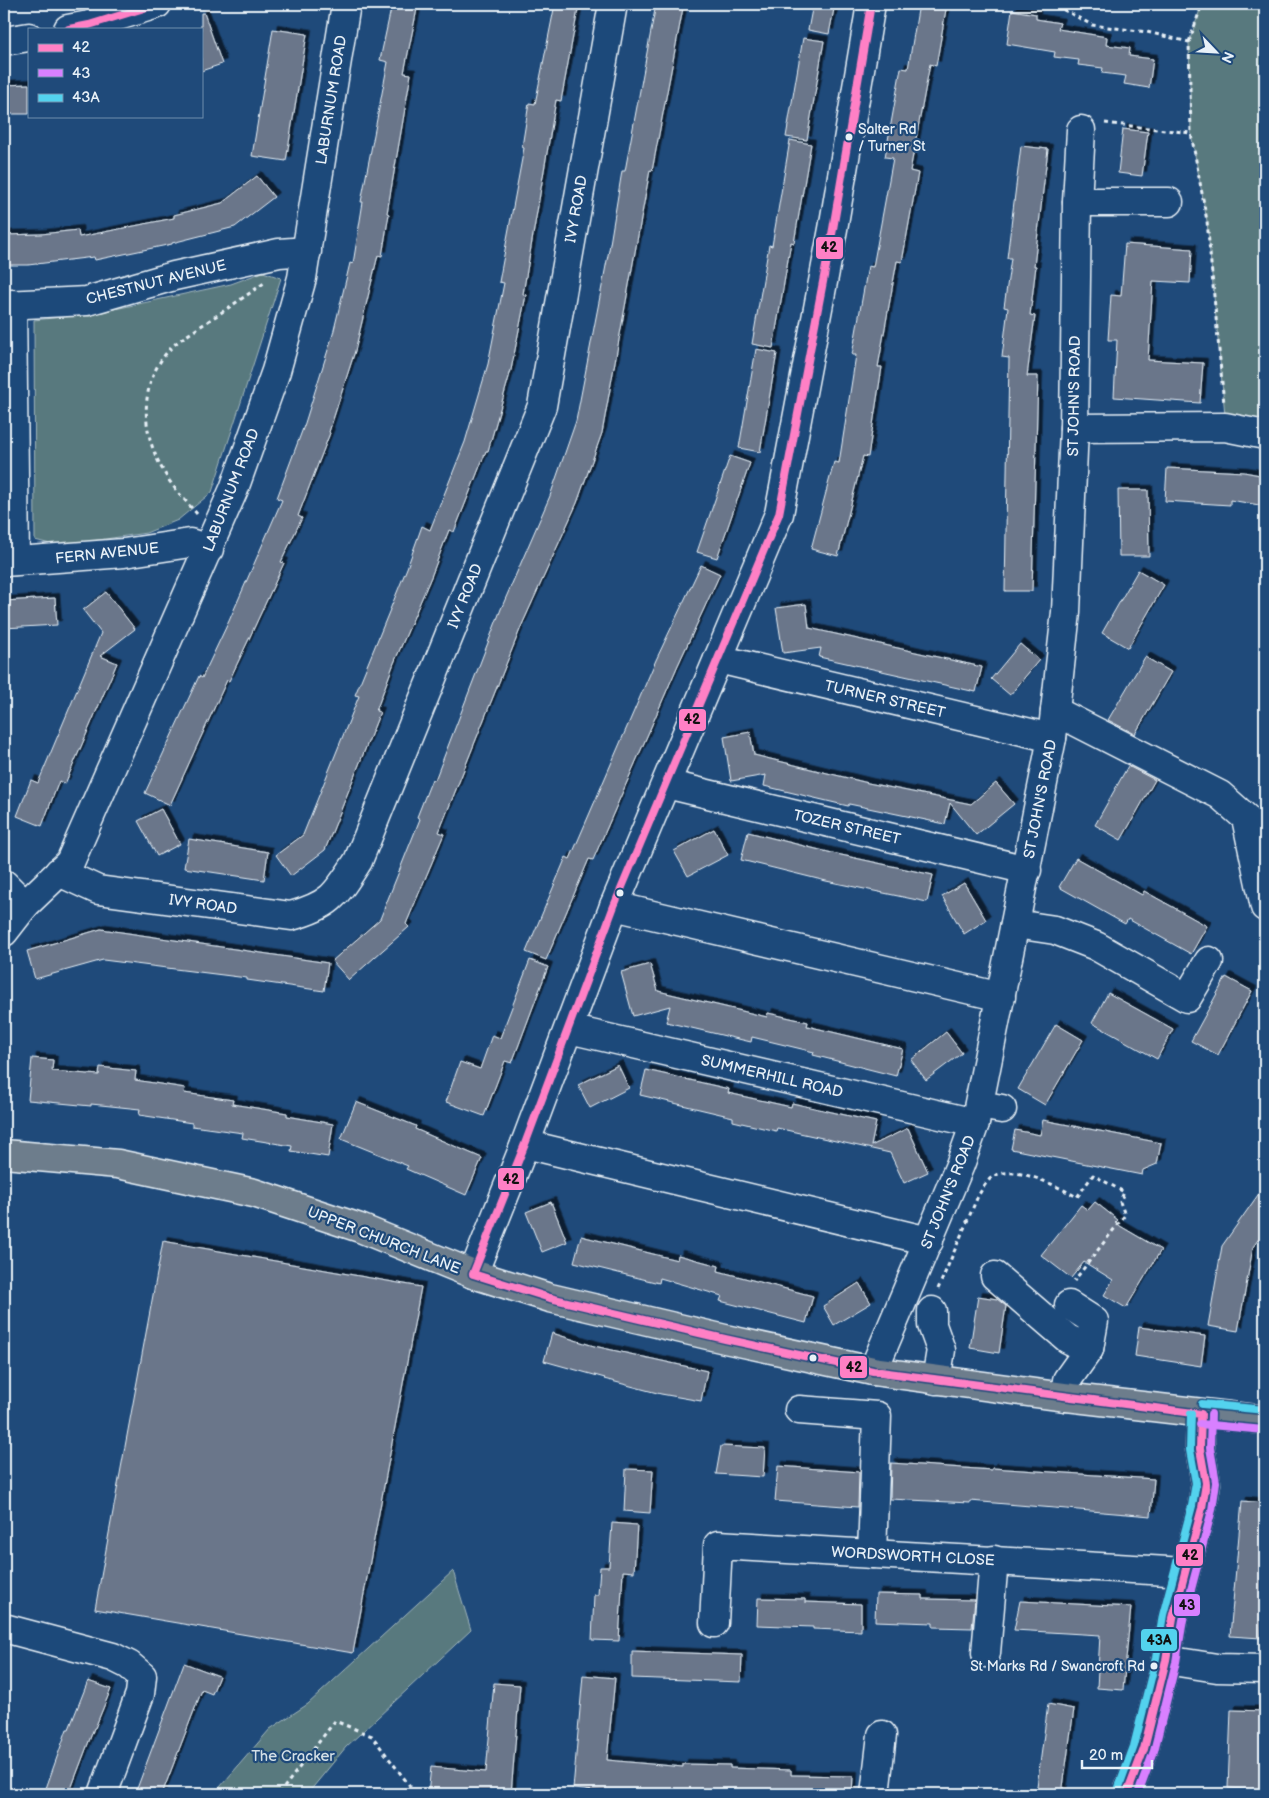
<svg xmlns="http://www.w3.org/2000/svg" width="1269" height="1798" font-family="'Balsamiq Sans',sans-serif">
<defs>
<filter id="shadow"><feDropShadow dx="4.5" dy="-4.5" stdDeviation="0" flood-color="#0009"/></filter>
</defs>
<rect width="100%" height="100%" fill="#1f4a7a"/>
<filter id="ink" filterUnits="userSpaceOnUse"><feTurbulence type="fractalNoise" baseFrequency=".02" numOctaves="2"/><feDisplacementMap in="SourceGraphic" scale="10" xChannelSelector="R" yChannelSelector="G"/><feConvolveMatrix kernelMatrix="1 2 1 2 8 2 1 2 1" color-interpolation-filters="sRGB"/></filter>
<g filter="url(#ink)">
<g fill="#59797e" stroke="#a0b5bb">
<polygon points="1202,4 1265,4 1265,421 1225,415 1207,221 1191,133 1189,42"/>
<polygon points="263,272 281,278 212,492 178,520 146,533 58,546 35,540 34,320 92,314 231,284"/>
<polygon points="453,1571 471,1630 346,1747 309,1792 311,1794 214,1794 270,1729 308,1704"/>
</g>
<g fill="#6b768a" stroke="#e8f1f8" filter="url(#shadow)">
<polygon points="392,4 418,4 404,73 411,74 387,213 389,214 382,256 378,255 355,351 329,432 330,433 298,516 302,518 281,562 284,563 248,641 229,681 227,680 170,805 145,793 199,676 202,678 229,621 282,500 277,498 305,423 333,334 350,263 353,264 363,202 361,202 388,62 380,60"/>
<polygon points="555,4 579,4 561,101 556,100 523,294 526,295 511,370 488,451 486,451 454,532 449,530 431,577 394,663 376,711 380,712 325,850 291,876 276,855 303,835 359,696 355,695 407,568 422,526 430,530 465,442 488,364 504,283 499,282 524,148 522,147 529,103 535,104"/>
<polygon points="656,4 683,8 652,171 650,170 602,433 577,503 521,627 439,832 444,834 406,924 409,927 349,980 332,961 380,919 420,819 417,817 432,779 435,780 501,609 550,496 576,421 609,250 622,171 625,171"/>
<polygon points="813,4 835,4 829,34 808,30"/>
<polygon points="919,4 947,4 936,66 930,64 910,171 918,173 902,262 897,261 878,367 882,367 868,457 863,456 838,556 811,549 834,462 839,463 856,355 852,355 868,266 873,267 893,158 885,157 901,68 908,69"/>
<polygon points="1012,10 1036,14 1036,19 1060,23 1058,29 1107,37 1106,45 1130,48 1129,56 1153,59 1149,88 1124,84 1126,76 1102,73 1103,68 1078,65 1079,60 1054,57 1055,52 1007,44"/>
<polygon points="201,13 204,13 222,64 201,71"/>
<polygon points="273,29 307,34 286,161 252,156"/>
<polygon points="803,38 824,41 807,140 786,137"/>
<polygon points="29,84 29,114 4,114 4,85"/>
<polygon points="1123,129 1148,132 1142,176 1118,173"/>
<polygon points="790,140 811,144 794,243 791,242 773,348 752,344 769,245 772,246"/>
<polygon points="1021,146 1048,149 1034,266 1036,266 1030,315 1035,316 1027,376 1038,376 1032,591 1005,591 1009,358 1002,357 1008,308 1004,307 1011,258 1007,258"/>
<polygon points="257,176 274,197 235,227 172,243 172,244 95,260 94,257 28,265 4,265 4,235 41,234 78,230 79,237 174,218 174,215 222,203"/>
<polygon points="1125,244 1192,249 1190,283 1153,281 1148,360 1203,363 1200,403 1114,397 1117,340 1108,340 1111,295 1121,296"/>
<polygon points="756,349 777,353 760,452 739,448"/>
<polygon points="730,456 750,463 717,558 697,552"/>
<polygon points="1167,468 1244,472 1265,476 1265,506 1230,500 1230,505 1165,501"/>
<polygon points="1118,490 1148,490 1149,556 1119,556"/>
<polygon points="701,565 720,574 678,665 593,860 589,859 546,960 526,952 566,857 570,859 656,660"/>
<polygon points="1138,570 1164,585 1128,648 1102,633"/>
<polygon points="106,592 135,629 100,656 117,663 65,784 59,781 42,826 17,816 31,780 38,783 101,633 83,610"/>
<polygon points="55,598 57,625 4,628 4,601"/>
<polygon points="806,604 809,628 982,667 976,692 819,657 821,648 783,653 776,608"/>
<polygon points="1020,644 1039,660 1010,695 991,679"/>
<polygon points="1145,657 1171,672 1135,734 1108,720"/>
<polygon points="750,732 754,755 868,783 971,804 996,783 1014,804 976,835 950,803 945,824 849,804 848,806 764,786 766,775 731,781 724,737"/>
<polygon points="1128,766 1155,780 1121,840 1095,825"/>
<polygon points="161,809 180,844 157,856 138,821"/>
<polygon points="714,829 728,855 688,876 674,851"/>
<polygon points="748,832 832,853 933,875 927,902 826,881 741,860"/>
<polygon points="189,839 268,852 264,880 184,868"/>
<polygon points="1076,858 1142,895 1144,891 1207,926 1191,954 1128,919 1125,924 1059,887"/>
<polygon points="964,883 986,920 964,934 942,896"/>
<polygon points="101,929 328,963 324,991 247,980 247,978 103,960 35,979 27,951"/>
<polygon points="530,960 548,967 512,1063 505,1061 484,1116 446,1102 460,1062 480,1069 492,1035 500,1038"/>
<polygon points="650,964 658,991 767,1017 768,1013 808,1022 807,1026 903,1049 896,1076 813,1055 814,1052 752,1037 751,1042 666,1022 670,1006 633,1016 621,972"/>
<polygon points="1226,977 1252,991 1218,1055 1191,1041"/>
<polygon points="1108,993 1173,1029 1157,1059 1092,1023"/>
<polygon points="1056,1024 1083,1040 1045,1105 1018,1089"/>
<polygon points="946,1032 962,1053 926,1080 911,1060"/>
<polygon points="32,1058 53,1060 52,1071 99,1075 100,1067 136,1071 135,1080 185,1088 184,1093 233,1100 232,1104 287,1113 287,1116 333,1124 328,1157 291,1151 292,1146 242,1138 243,1133 192,1126 192,1123 139,1115 140,1109 91,1104 91,1106 28,1100"/>
<polygon points="618,1065 629,1088 590,1108 578,1085"/>
<polygon points="646,1070 729,1089 728,1093 791,1107 792,1103 876,1122 871,1146 908,1128 928,1172 904,1183 890,1153 777,1128 776,1131 733,1121 733,1117 640,1095"/>
<polygon points="356,1102 416,1126 415,1129 482,1158 466,1195 406,1169 408,1166 341,1139"/>
<polygon points="1043,1120 1161,1143 1157,1164 1143,1170 1142,1175 1011,1149 1015,1130 1040,1135"/>
<polygon points="1265,1185 1265,1230 1253,1247 1238,1331 1208,1326 1222,1246"/>
<polygon points="551,1202 567,1242 542,1252 526,1212"/>
<polygon points="1095,1202 1118,1220 1115,1223 1161,1250 1126,1308 1104,1295 1113,1280 1084,1262 1071,1278 1041,1255 1081,1205 1088,1210"/>
<polygon points="581,1236 677,1260 678,1255 719,1266 718,1271 813,1296 806,1323 720,1301 722,1296 660,1278 659,1283 574,1262"/>
<polygon points="163,1241 421,1287 353,1653 95,1609"/>
<polygon points="859,1283 871,1303 834,1325 823,1306"/>
<polygon points="978,1296 997,1299 1006,1306 999,1353 970,1348"/>
<polygon points="1139,1327 1205,1336 1201,1366 1135,1356"/>
<polygon points="552,1333 594,1346 707,1371 701,1401 661,1394 604,1379 605,1378 544,1361"/>
<polygon points="721,1446 765,1448 763,1477 716,1474"/>
<polygon points="891,1463 992,1470 992,1468 1154,1479 1151,1516 970,1501 970,1503 890,1499"/>
<polygon points="778,1466 859,1472 858,1507 775,1501"/>
<polygon points="626,1469 653,1470 650,1513 624,1511"/>
<polygon points="1242,1501 1265,1503 1265,1593 1261,1638 1230,1636"/>
<polygon points="612,1523 637,1525 634,1572 623,1571 619,1641 592,1640 594,1595 598,1595 600,1567 609,1567"/>
<polygon points="876,1594 923,1595 923,1599 975,1600 972,1628 933,1627 933,1623 875,1621"/>
<polygon points="758,1598 805,1599 805,1602 861,1604 861,1631 813,1629 813,1627 757,1625"/>
<polygon points="1020,1601 1131,1607 1123,1690 1097,1688 1100,1635 1014,1630"/>
<polygon points="632,1651 742,1655 741,1682 632,1678"/>
<polygon points="184,1663 219,1676 212,1694 202,1690 162,1794 135,1794"/>
<polygon points="583,1675 615,1678 607,1760 683,1767 683,1764 730,1765 730,1768 791,1770 791,1775 853,1776 852,1794 743,1794 743,1793 653,1790 653,1794 631,1794 573,1789"/>
<polygon points="88,1681 111,1689 95,1728 94,1728 69,1794 44,1794 67,1729 69,1729"/>
<polygon points="494,1683 520,1685 511,1794 428,1794 431,1767 486,1772"/>
<polygon points="1048,1704 1074,1709 1062,1794 1036,1794"/>
<polygon points="1231,1710 1265,1711 1265,1741 1263,1741 1261,1790 1228,1788"/>
</g>
<g fill="none" stroke-linecap="round" stroke-linejoin="round">
<g stroke="#e8f1f8" stroke-width="31">
<g id="minor">
<polyline points="68,29 89,25 157,4"/>
<polyline points="4,41 29,37"/>
<polyline points="1077,202 1169,202"/>
<polyline points="12,304 15,561"/>
<polyline points="4,305 87,301 174,276 279,253 307,251"/>
<polyline points="1074,428 1225,427 1265,435"/>
<polyline points="4,562 124,553 190,543 209,549"/>
<polyline points="718,659 1052,738"/>
<polyline points="1055,711 1220,795 1246,818 1265,907"/>
<polyline points="666,784 1027,870"/>
<path d="M59,872l39,18 193,26c40,-11 45,-21 67,-55l184,-455 71,-402"/>
<polyline points="4,884 25,905"/>
<polyline points="614,906 1001,997"/>
<polyline points="1015,924 1055,930 1096,946 1187,998 1209,961"/>
<polyline points="4,932 25,905 70,862 234,489 276,371 302,278 346,4"/>
<polyline points="569,1029 975,1123"/>
<polyline points="979,1105 1002,1109"/>
<polyline points="525,1144 929,1241"/>
<polyline points="473,1274 525,1144 614,906 779,514 833,229 871,4"/>
<polyline points="995,1276 1068,1339 1089,1349"/>
<polyline points="932,1311 932,1325 941,1350 936,1380"/>
<polyline points="873,1371 960,1165 975,1123 1052,738 1066,612 1074,428 1077,202 1081,130"/>
<polyline points="1065,1397 1067,1380 1089,1349 1094,1321 1069,1305"/>
<polyline points="799,1410 877,1416 872,1554"/>
<polyline points="714,1623 718,1545 1185,1572"/>
<polyline points="4,1628 113,1657 129,1665 142,1676 140,1694 103,1794"/>
<polyline points="986,1653 994,1560"/>
<polyline points="1166,1660 1217,1668 1265,1669"/>
<polyline points="875,1794 882,1735"/>
<polyline points="1127,1794 1144,1749 1166,1660 1173,1618 1202,1508 1206,1483 1200,1449 1201,1414"/>
</g>
</g>
<g stroke="#e8f1f8" stroke-width="31">
<polyline id="major" points="4,1154 118,1164 254,1193 360,1228 473,1274 550,1298 725,1339 873,1371 1065,1397 1265,1420"/>
</g>
<g stroke="#e8f1f8" stroke-width="3" stroke-dasharray="4 4" stroke-linecap="butt">
<polyline points="1058,4 1062,9 1092,25 1147,32 1189,42 1191,133 1207,221 1224,404"/>
<polyline points="1189,42 1202,4"/>
<polyline points="1105,123 1191,133"/>
<path d="M197,514c-11,-13 -25,-27 -33,-42 -24,-40 -26,-92 9,-126 8,-8 19,-13 28,-20 21,-14 42,-28 63,-43"/>
<path d="M938,1289l40,-93c5,-8 9,-17 18,-21 22,-9 61,11 81,22l16,-22 31,17 -4,10 5,13 -51,66"/>
<polyline points="279,1794 335,1721 372,1736 416,1794"/>
</g>
<use href="#minor" stroke="#1f4a7a" stroke-width="28"/>
<use href="#major" stroke="#6d7d8c" stroke-width="28"/>
<g stroke="#1f4a7a" stroke-width="11">
<g id="bus-1">
<polyline points="871,4 833,229 779,514 614,906 525,1144 473,1274 550,1298 725,1339 873,1371 1201,1414 1200,1449 1206,1483 1202,1508 1173,1618 1166,1660 1144,1749 1127,1794"/>
<polyline points="69,29 89,25 157,4"/>
</g>
</g>
<g stroke="#1f4a7a" stroke-width="11">
<g id="bus-2">
<polyline points="1200,1424 1264,1430"/>
<polyline points="1138,1794 1154,1751 1176,1662 1183,1620 1212,1510 1216,1482 1210,1448 1211,1414"/>
</g>
</g>
<g stroke="#1f4a7a" stroke-width="11">
<g id="bus-3">
<polyline points="1202,1404 1265,1410"/>
<polyline points="1118,1790 1134,1746 1156,1658 1163,1615 1192,1506 1196,1483 1190,1450 1191,1414"/>
</g>
</g>
<use href="#bus-1" stroke="#ff80c5" stroke-width="8"/>
<use href="#bus-2" stroke="#d880ff" stroke-width="8"/>
<use href="#bus-3" stroke="#53d2ee" stroke-width="8"/>
</g>
</g>
<g fill="#e8f1f8" stroke="#1f4a7a" stroke-width="2">
<circle cx="849" cy="137" r="4.5"/>
<circle cx="620" cy="893" r="4.5"/>
<circle cx="813" cy="1358" r="4.5"/>
<circle cx="1154" cy="1666" r="4.5"/>
</g>
<g text-anchor="middle" stroke-width="4.5" stroke-linejoin="round" paint-order="stroke">
<g font-size="14" fill="#e8f1f8" stroke="#1f4a7a" text-anchor="start">
<text x="858" y="134">Salter Rd<tspan x="858" dy="17">/ Turner St</tspan></text>
<text x="1145" y="1671" text-anchor="end">St Marks Rd / Swancroft Rd</text>
</g>
<g font-size="15" fill="#e8f1f8" stroke="#1f4a7a">
<text transform="translate(331 100) rotate(-81)" y="5">LABURNUM ROAD</text>
<text transform="translate(576 209) rotate(-80)" y="5">IVY ROAD</text>
<text transform="translate(156 282) rotate(-14)" y="5">CHESTNUT AVENUE</text>
<text transform="translate(1074 396) rotate(-89)" y="5">ST JOHN'S ROAD</text>
<text transform="translate(231 490) rotate(-69)" y="5">LABURNUM ROAD</text>
<text transform="translate(107 553) rotate(-6)" y="5">FERN AVENUE</text>
<text transform="translate(465 596) rotate(-68)" y="5">IVY ROAD</text>
<text transform="translate(885 699) rotate(13)" y="5">TURNER STREET</text>
<text transform="translate(1040 799) rotate(-79)" y="5">ST JOHN'S ROAD</text>
<text transform="translate(847 827) rotate(13)" y="5">TOZER STREET</text>
<text transform="translate(203 904) rotate(8)" y="5">IVY ROAD</text>
<text transform="translate(772 1076) rotate(13)" y="5">SUMMERHILL ROAD</text>
<text transform="translate(948 1192) rotate(-68)" y="5">ST JOHN'S ROAD</text>
<text transform="translate(384 1240) rotate(21)" y="5">UPPER CHURCH LANE</text>
<text transform="translate(913 1556) rotate(3)" y="5">WORDSWORTH CLOSE</text>
</g>
<g font-size="15" fill="#d3dfe6" stroke="#1f4a7a">
<text x="293" y="1761">The Cracker</text>
</g>
</g>
<g stroke="#1f4a7a" stroke-width="2">
<rect x="815" y="236" width="29" height="24" rx="5" fill="#ff80c5"/>
<rect x="678" y="708" width="29" height="24" rx="5" fill="#ff80c5"/>
<rect x="497" y="1167" width="28" height="24" rx="5" fill="#ff80c5"/>
<rect x="839" y="1355" width="29" height="24" rx="5" fill="#ff80c5"/>
<rect x="1175" y="1543" width="29" height="24" rx="5" fill="#ff80c5"/>
<rect x="1173" y="1593" width="28" height="24" rx="5" fill="#d880ff"/>
<rect x="1140" y="1628" width="38" height="24" rx="5" fill="#53d2ee"/>
</g>
<g font-size="14" text-anchor="middle" font-weight="bold" fill="#111">
<text x="829" y="252">42</text>
<text x="692" y="724">42</text>
<text x="511" y="1184">42</text>
<text x="854" y="1372">42</text>
<text x="1190" y="1560">42</text>
<text x="1187" y="1610">43</text>
<text x="1159" y="1645">43A</text>
</g>
<rect width="1269" height="1798" fill="none" stroke="#1f4a7a" stroke-width="20"/>
<rect x="10" y="10" width="1249" height="1778" fill="none" stroke="#e8f1f8" stroke-width="2" filter="url(#ink)"/>
<rect x="28" y="28" width="175" height="90" fill="#1f4a7a" stroke="#6f8dac"/>
<rect x="38" y="44" width="25" height="8" fill="#ff80c5" stroke="#6f8dac"/>
<text x="72" y="52" font-size="15" fill="#e8f1f8">42</text>
<rect x="38" y="69" width="25" height="8" fill="#d880ff" stroke="#6f8dac"/>
<text x="72" y="78" font-size="15" fill="#e8f1f8">43</text>
<rect x="38" y="94" width="25" height="8" fill="#53d2ee" stroke="#6f8dac"/>
<text x="72" y="102" font-size="15" fill="#e8f1f8">43A</text>
<g transform="translate(1216 52) rotate(115)" stroke="#1f4a7a" stroke-width="4" paint-order="stroke">
<path d="M0-4L9 19L0 12L-9 19Z" fill="#e8f1f8"/>
<text y="-8" font-size="14" font-weight="bold" text-anchor="middle" fill="#e8f1f8">N</text>
</g>
<path d="M1082 1760v8h70v-8" fill="none" stroke="#e8f1f8" stroke-width="2.5"/>
<text x="1089" y="1760" font-size="15" fill="#e8f1f8" stroke="#1f4a7a" stroke-width="4" paint-order="stroke">20 m</text>
</svg>
